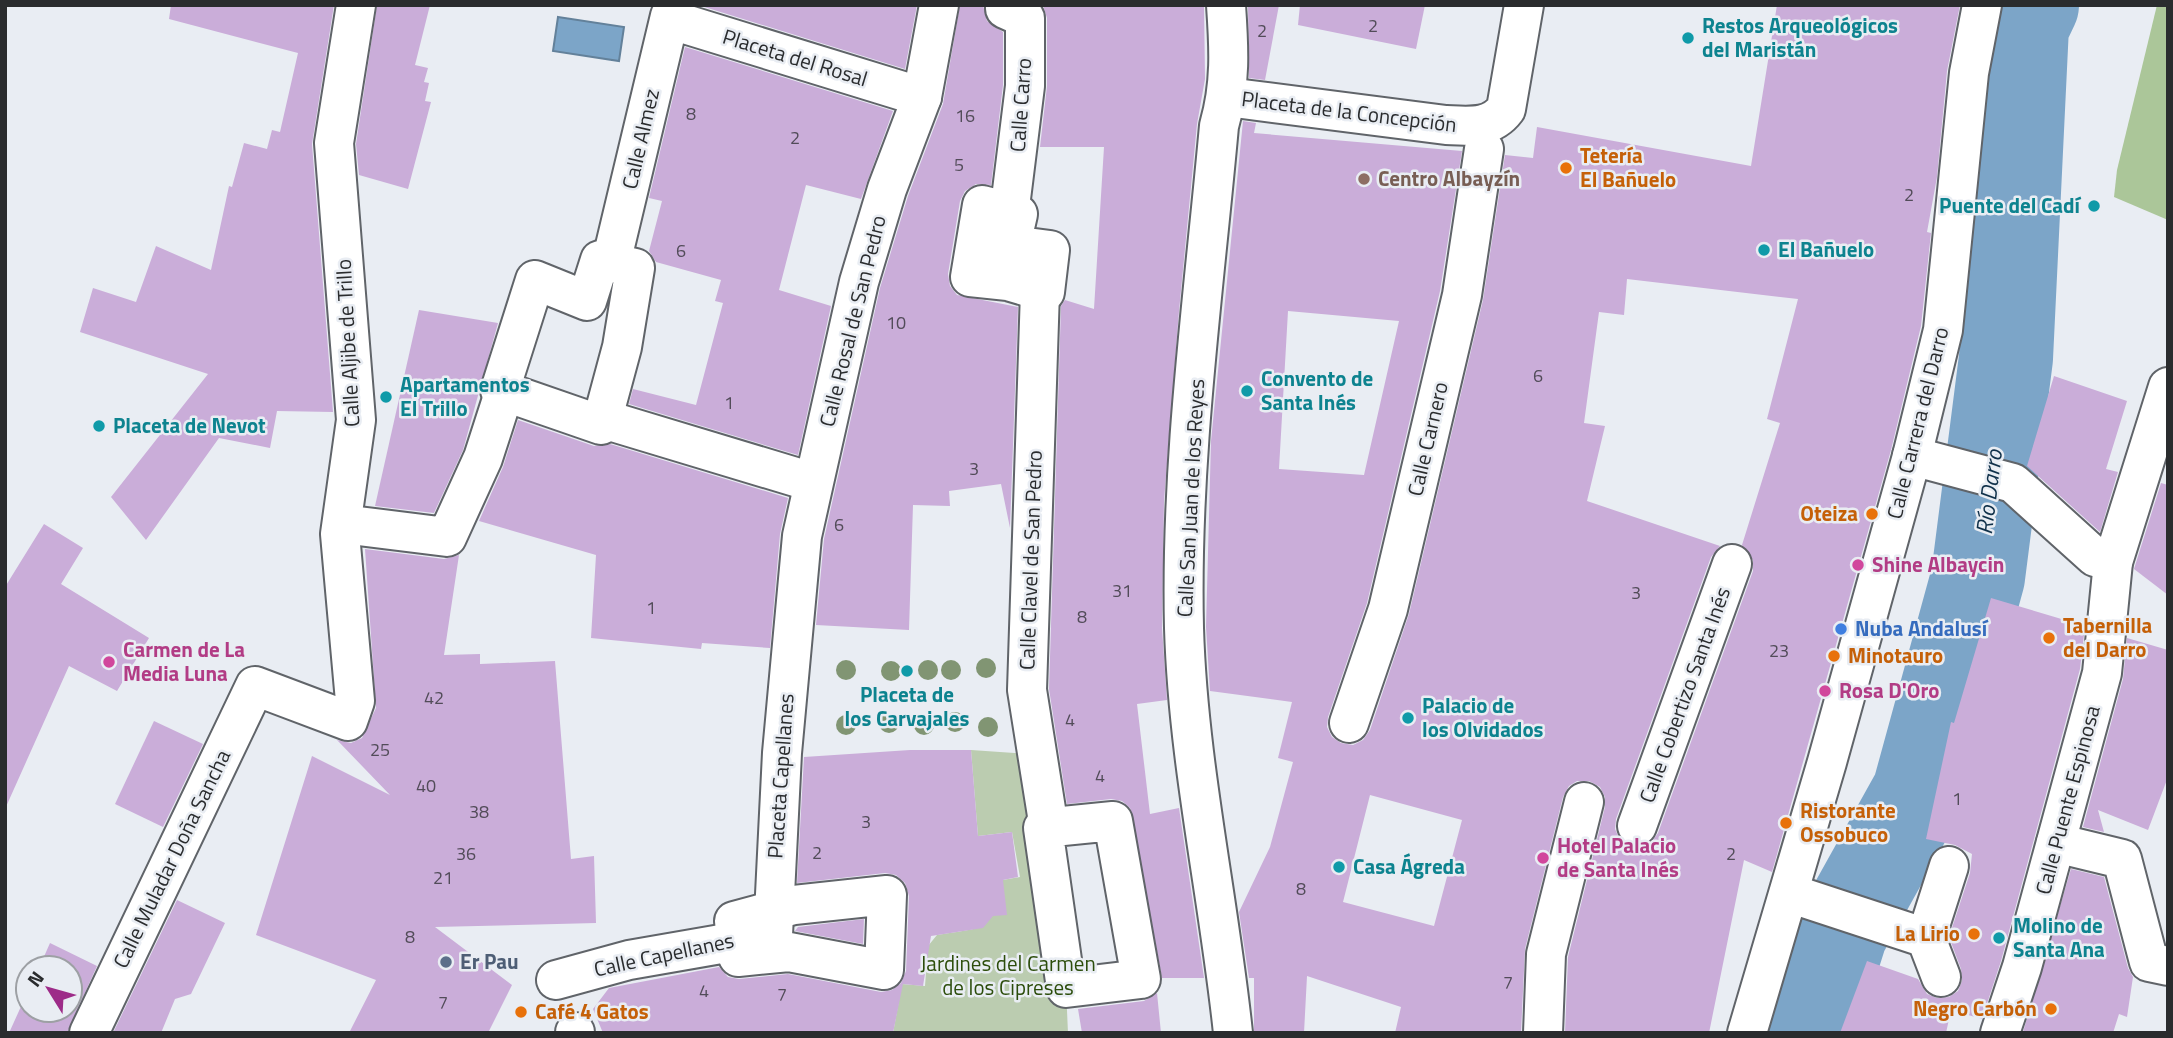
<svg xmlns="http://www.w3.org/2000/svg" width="2173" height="1038" font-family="'Titillium Web',sans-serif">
<rect width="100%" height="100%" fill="#e9edf3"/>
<path fill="#bbccb0" d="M971,750l56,4 39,234 2,45h-175l9,-49 23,2 3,-40 9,-11c56,-9 48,-2 66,-55l17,-3 -8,-45 -34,4z"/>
<polygon fill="#abc699" points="2157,5 2168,5 2168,220 2114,197 2117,170"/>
<polygon fill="#7ca5c8" stroke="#63819a" stroke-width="2" points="558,17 624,27 619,61 553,51"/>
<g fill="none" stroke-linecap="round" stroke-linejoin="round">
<polyline stroke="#7ca5c8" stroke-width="94" points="1809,1033 1841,932 1919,792 1978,577 2006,358 2022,26 2032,5"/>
</g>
<g fill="#caadd9" fill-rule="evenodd">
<polygon points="171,5 334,5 312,144 333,412 277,411 270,448 219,438 146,540 111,497 208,374 80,332 93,288 136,302 156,246 211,270 229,186 232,187 244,143 267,149 272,130 280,132 298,53 169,19"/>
<polygon points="377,5 430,5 415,65 428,68 424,82 429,83 425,101 431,102 408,189 359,175 356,144"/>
<polygon points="698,5 917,5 905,69"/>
<polygon points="960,5 983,5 987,21 1003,32 1003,85 991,185 976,184 965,191 960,201 948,274 950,286 957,295 1018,307 1010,528 1001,484 949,491 950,506 913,505 909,630 816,625 824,539 880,288 908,196 943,104"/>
<polygon points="1043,5 1204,5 1205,79 1197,124 1179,311 1164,501 1162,628 1167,700 1137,704 1150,814 1179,808 1204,978 1162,978 1130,808 1122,801 1111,799 1067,804 1049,689 1061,306 1065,300 1094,309 1104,147 1040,147 1047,86 1047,18"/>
<polygon points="1248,5 1279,5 1265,80 1249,78"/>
<polygon points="1300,5 1425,5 1416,49 1298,25"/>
<path d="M1777,5h183l-13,66 -10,106 -10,55 4,1 -10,93 -30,124 -119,422 -28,-12 -35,173h-144l3,-76 37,-150v-10l-5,-10 -11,-6h-12l-8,5 -6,11 -38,152 -4,84h-126l6,-26 -94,-31 -3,57h-50v-55h-5l-10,-66 31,-65 23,-85 -15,-4 14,-56 -82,-11 -4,-64 5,-186 32,-320 13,2 -2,10 208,18 -22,140 -73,312 -39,114 -1,10 5,10 9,6 12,2 10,-5 7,-10 39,-116 74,-314 22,-145 28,3 4,-31 214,39zM1627,279l171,20 -31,120 13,4 -38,122 11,15v11l-95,262 -7,10 -11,5 -11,-2 -9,-6 -5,-11 1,-10 95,-262 9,-11 -133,-45 18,-75 -21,-3 15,-111 25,3zM1288,311l111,10 -35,154 -85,-6zM1370,795l92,25 -28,106 -91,-24z"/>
<polygon points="685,47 893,111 861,199 806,185 779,290 831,306 798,455 629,404 633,389 696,405 723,303 715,301 721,280 656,262 649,251 662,201 649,198"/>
<polygon points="419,310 498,323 463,450 434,513 375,506"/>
<polygon points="2054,376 2127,401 2106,469 2118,472 2100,532 2027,466"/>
<polygon points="518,420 594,446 610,444 788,498 780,534 770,648 702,643 701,649 591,638 596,555 479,521 503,467"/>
<polygon points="2161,483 2168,485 2168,595 2134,569"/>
<polygon points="44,524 83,548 61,584 149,638 117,691 69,666 5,809 5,587"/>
<polygon points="365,549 444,559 459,555 444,655 480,654 480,664 555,661 571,859 594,856 596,923 435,927 512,985 488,1033 349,1033 376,980 256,935 312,756 390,795 337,740 351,743 362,738 376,708"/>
<polygon points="1991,598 2085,626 2080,669 2001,961 1982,1019 1951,1010 1946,1033 1840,1033 1867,961 1918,979 1927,994 1937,998 1949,997 1958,991 1962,981 1961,969 1949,937 1970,873 1972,854 1955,845 1926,839 1951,722 1954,723"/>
<polygon points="2127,638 2168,650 2168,777 2148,830 2098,810 2104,832 2083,827 2123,679"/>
<polygon points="154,721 203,744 163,827 115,804"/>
<polygon points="910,750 971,750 978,836 1012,832 1018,877 1003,880 1007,915 993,916 983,928 931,936 923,986 903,984 893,1033 603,1033 593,1009 609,988 719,967 728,977 739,979 788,974 881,992 892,990 901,983 906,971 909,896 905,883 896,875 885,873 797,883 804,757"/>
<polygon points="2071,869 2104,877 2128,968 2133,977 2127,1017 2119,1014 2113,1033 2027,1033 2023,1032"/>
<polygon points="177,900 225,923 191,994 175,999 161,1033 113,1033"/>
<polygon points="864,919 863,944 795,931 798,927"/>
<polygon points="50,943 97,966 67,1033 9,1033 28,991 28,1010 70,1010 70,968 39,968"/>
<polygon points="1157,993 1161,1033 1082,1033 1078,1009 1144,1001"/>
</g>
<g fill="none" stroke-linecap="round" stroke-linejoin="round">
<g stroke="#606469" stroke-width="42">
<g id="minor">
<polyline points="1005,5 1005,9 1025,18 1025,86 1005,247 1040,291 1027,690 1049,828"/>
<path d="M1226,5c3,43 5,79 -7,121 -15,166 -39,334 -35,502 4,136 35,270 49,405"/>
<path d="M1227,97l219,28c24,1 45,4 60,-16l18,-104"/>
<polygon points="982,205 1018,214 1011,245 1050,250 1045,292 1008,281 970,277"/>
<polygon points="600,260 635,268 622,347 601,425 500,390 535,280 587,301"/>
<polyline points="611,263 670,16 688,25 922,97"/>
<polyline points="603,419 812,482"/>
<polyline points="1912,456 2013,483 2095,557 2113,562"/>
<polyline points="342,524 447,537 483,458 504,393"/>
<polyline points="1349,723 1388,609 1462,295 1484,149"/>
<polygon points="1113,821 1141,979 1066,988 1043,828"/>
<polyline points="1637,826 1732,564"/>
<polyline points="2056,843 2122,859 2149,962 2168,966"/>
<polyline points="1789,893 1926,938 1941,977"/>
<polygon points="887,895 884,970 789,952 738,957 734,921 794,905"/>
<polyline points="1926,938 1949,866"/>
<polyline points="556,980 629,960 773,935 782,753 802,536 859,282 887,189 922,97 939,5"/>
<polyline points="89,1033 255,686 348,721 355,701 340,534 356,420 334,143 356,5"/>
<polyline points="575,1033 575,1032"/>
<polyline points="1543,1033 1546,954 1584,802"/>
<polyline points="1747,1033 1827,762 1912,456 1943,330 1969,73 1982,5"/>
<polyline points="2000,1033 2022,967 2102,673 2113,562 2168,387"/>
</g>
</g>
<use href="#minor" stroke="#fff" stroke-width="38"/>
</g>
<g fill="#819573">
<circle cx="986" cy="668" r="10"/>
<circle cx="846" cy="670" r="10"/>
<circle cx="928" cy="670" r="10"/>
<circle cx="951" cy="670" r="10"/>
<circle cx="891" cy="671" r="10"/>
<circle cx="955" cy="722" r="10"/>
<circle cx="889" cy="723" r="10"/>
<circle cx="846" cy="725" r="10"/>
<circle cx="924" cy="725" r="10"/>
<circle cx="988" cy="727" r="10"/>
</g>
<g fill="#0f9aa8" stroke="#e9edf3" stroke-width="2.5">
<circle cx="1688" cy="38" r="7"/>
<circle cx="2094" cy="206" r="7"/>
<circle cx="1764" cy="250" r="7"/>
<circle cx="1247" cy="391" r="7"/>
<circle cx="386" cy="397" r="7"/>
<circle cx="99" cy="426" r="7"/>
<circle cx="907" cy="671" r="7"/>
<circle cx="1408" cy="718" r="7"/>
<circle cx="1339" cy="867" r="7"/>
<circle cx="1999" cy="938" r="7"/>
</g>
<g fill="#e8710a" stroke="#e9edf3" stroke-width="2.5">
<circle cx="1566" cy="168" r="7"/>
<circle cx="1872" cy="514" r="7"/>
<circle cx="2049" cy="638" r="7"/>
<circle cx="1834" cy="656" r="7"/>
<circle cx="1786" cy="823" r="7"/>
<circle cx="1974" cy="934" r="7"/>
<circle cx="2051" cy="1009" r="7"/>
<circle cx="521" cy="1012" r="7"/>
</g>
<circle fill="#8d6e63" stroke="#e9edf3" stroke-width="2.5" cx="1364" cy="179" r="7"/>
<g fill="#d1479c" stroke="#e9edf3" stroke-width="2.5">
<circle cx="1858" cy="565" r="7"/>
<circle cx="109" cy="662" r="7"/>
<circle cx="1825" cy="691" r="7"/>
<circle cx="1543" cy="858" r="7"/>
</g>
<circle fill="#3f7fe0" stroke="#e9edf3" stroke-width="2.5" cx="1841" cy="629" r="7"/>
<circle fill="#5c6f8a" stroke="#e9edf3" stroke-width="2.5" cx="446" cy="962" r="7"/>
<g text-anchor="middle" stroke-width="5" stroke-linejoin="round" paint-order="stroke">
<g font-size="18" fill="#524c59">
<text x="1373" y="32">2</text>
<text x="1262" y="37">2</text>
<text x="691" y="120">8</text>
<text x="965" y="122">16</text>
<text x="795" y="144">2</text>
<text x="959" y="171">5</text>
<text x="1909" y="201">2</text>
<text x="681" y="257">6</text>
<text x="896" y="329">10</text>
<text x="1538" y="382">6</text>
<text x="729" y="409">1</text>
<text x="974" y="475">3</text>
<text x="839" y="531">6</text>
<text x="1122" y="597">31</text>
<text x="1636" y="599">3</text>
<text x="651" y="614">1</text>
<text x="1082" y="623">8</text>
<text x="1779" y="657">23</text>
<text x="434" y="704">42</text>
<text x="1070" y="726">4</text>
<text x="380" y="756">25</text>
<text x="1100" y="782">4</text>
<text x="426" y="792">40</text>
<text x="1957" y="805">1</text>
<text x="479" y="818">38</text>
<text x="866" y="828">3</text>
<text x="817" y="859">2</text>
<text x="466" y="860">36</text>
<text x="1731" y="860">2</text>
<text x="443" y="884">21</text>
<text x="1301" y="895">8</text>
<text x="410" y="943">8</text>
<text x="1508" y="989">7</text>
<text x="704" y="997">4</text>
<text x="782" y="1001">7</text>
<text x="443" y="1009">7</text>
</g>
<g font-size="21" font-weight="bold" fill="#0d838f" stroke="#e9edf3" text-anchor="start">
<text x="1702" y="33">Restos Arqueológicos<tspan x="1702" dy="24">del Maristán</tspan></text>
<text x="2080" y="213" text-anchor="end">Puente del Cadí</text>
<text x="1778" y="257">El Bañuelo</text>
<text x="1261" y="386">Convento de<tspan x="1261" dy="24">Santa Inés</tspan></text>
<text x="400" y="392">Apartamentos<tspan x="400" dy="24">El Trillo</tspan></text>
<text x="113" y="433">Placeta de Nevot</text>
<text x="907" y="702" text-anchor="middle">Placeta de<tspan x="907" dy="24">los Carvajales</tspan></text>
<text x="1422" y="713">Palacio de<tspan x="1422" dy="24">los Olvidados</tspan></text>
<text x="1353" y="874">Casa Ágreda</text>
<text x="2013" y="933">Molino de<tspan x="2013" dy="24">Santa Ana</tspan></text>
</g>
<g font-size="21" fill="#2a2c2e" stroke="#e9edf3">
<text transform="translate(795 58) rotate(17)" y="7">Placeta del Rosal</text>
<text transform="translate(1021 105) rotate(-86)" y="7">Calle Carro</text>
<text transform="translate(1349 112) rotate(7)" y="7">Placeta de la Concepción</text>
<text transform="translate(641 139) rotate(-77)" y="7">Calle Almez</text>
<text transform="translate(853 321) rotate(-76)" y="7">Calle Rosal de San Pedro</text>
<text transform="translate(348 343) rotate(-93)" y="7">Calle Aljibe de Trillo</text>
<text transform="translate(1918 423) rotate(-76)" y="7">Calle Carrera del Darro</text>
<text transform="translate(1428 439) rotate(-77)" y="7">Calle Carnero</text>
<text transform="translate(1191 498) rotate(-87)" y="7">Calle San Juan de los Reyes</text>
<text transform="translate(1031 560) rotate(-88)" y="7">Calle Clavel de San Pedro</text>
<text transform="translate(1685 695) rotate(-70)" y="7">Calle Cobertizo Santa Inés</text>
<text transform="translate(781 776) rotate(-86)" y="7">Placeta Capellanes</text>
<text transform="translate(2068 800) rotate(-75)" y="7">Calle Puente Espinosa</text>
<text transform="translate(172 859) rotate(-64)" y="7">Calle Muladar Doña Sancha</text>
<text transform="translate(664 955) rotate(-12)" y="7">Calle Capellanes</text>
</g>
<g font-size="21" font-weight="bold" fill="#c56008" stroke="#e9edf3" text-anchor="start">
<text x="1580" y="163">Tetería<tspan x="1580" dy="24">El Bañuelo</tspan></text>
<text x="1858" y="521" text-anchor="end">Oteiza</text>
<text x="2063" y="633">Tabernilla<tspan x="2063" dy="24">del Darro</tspan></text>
<text x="1848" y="663">Minotauro</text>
<text x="1800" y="818">Ristorante<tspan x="1800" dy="24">Ossobuco</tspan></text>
<text x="1960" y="941" text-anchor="end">La Lirio</text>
<text x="2037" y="1016" text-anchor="end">Negro Carbón</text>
<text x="535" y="1019">Café 4 Gatos</text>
</g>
<g font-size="21" font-weight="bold" fill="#785e54" stroke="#e9edf3" text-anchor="start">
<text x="1378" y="186">Centro Albayzín</text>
</g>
<g font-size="21" font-weight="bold" fill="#b23c85" stroke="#e9edf3" text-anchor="start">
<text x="1872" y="572">Shine Albaycin</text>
<text x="123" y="657">Carmen de La<tspan x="123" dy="24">Media Luna</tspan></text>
<text x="1839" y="698">Rosa D'Oro</text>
<text x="1557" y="853">Hotel Palacio<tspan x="1557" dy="24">de Santa Inés</tspan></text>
</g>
<g font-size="21" font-weight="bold" fill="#366cbe" stroke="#e9edf3" text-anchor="start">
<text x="1855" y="636">Nuba Andalusí</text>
</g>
<g font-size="21" font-weight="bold" fill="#4e5e75" stroke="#e9edf3" text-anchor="start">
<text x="460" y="969">Er Pau</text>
</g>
<g font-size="21" fill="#2c4d0b" stroke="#e9edf3">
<text x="1008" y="971">Jardines del Carmen<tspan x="1008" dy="24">de los Cipreses</tspan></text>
</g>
<g font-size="23" font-style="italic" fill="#10314a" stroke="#e9edf3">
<text transform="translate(1989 492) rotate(-83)" y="8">Río Darro</text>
</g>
</g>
<rect width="2173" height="1038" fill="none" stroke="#2a2c2e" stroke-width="14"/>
<g transform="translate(49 989) rotate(307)"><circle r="33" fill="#e9edf3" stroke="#9da0a4" stroke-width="2"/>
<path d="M0-5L12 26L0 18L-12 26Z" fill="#9d2b88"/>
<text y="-10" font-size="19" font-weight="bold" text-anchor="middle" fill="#2a2c2e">N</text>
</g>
</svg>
